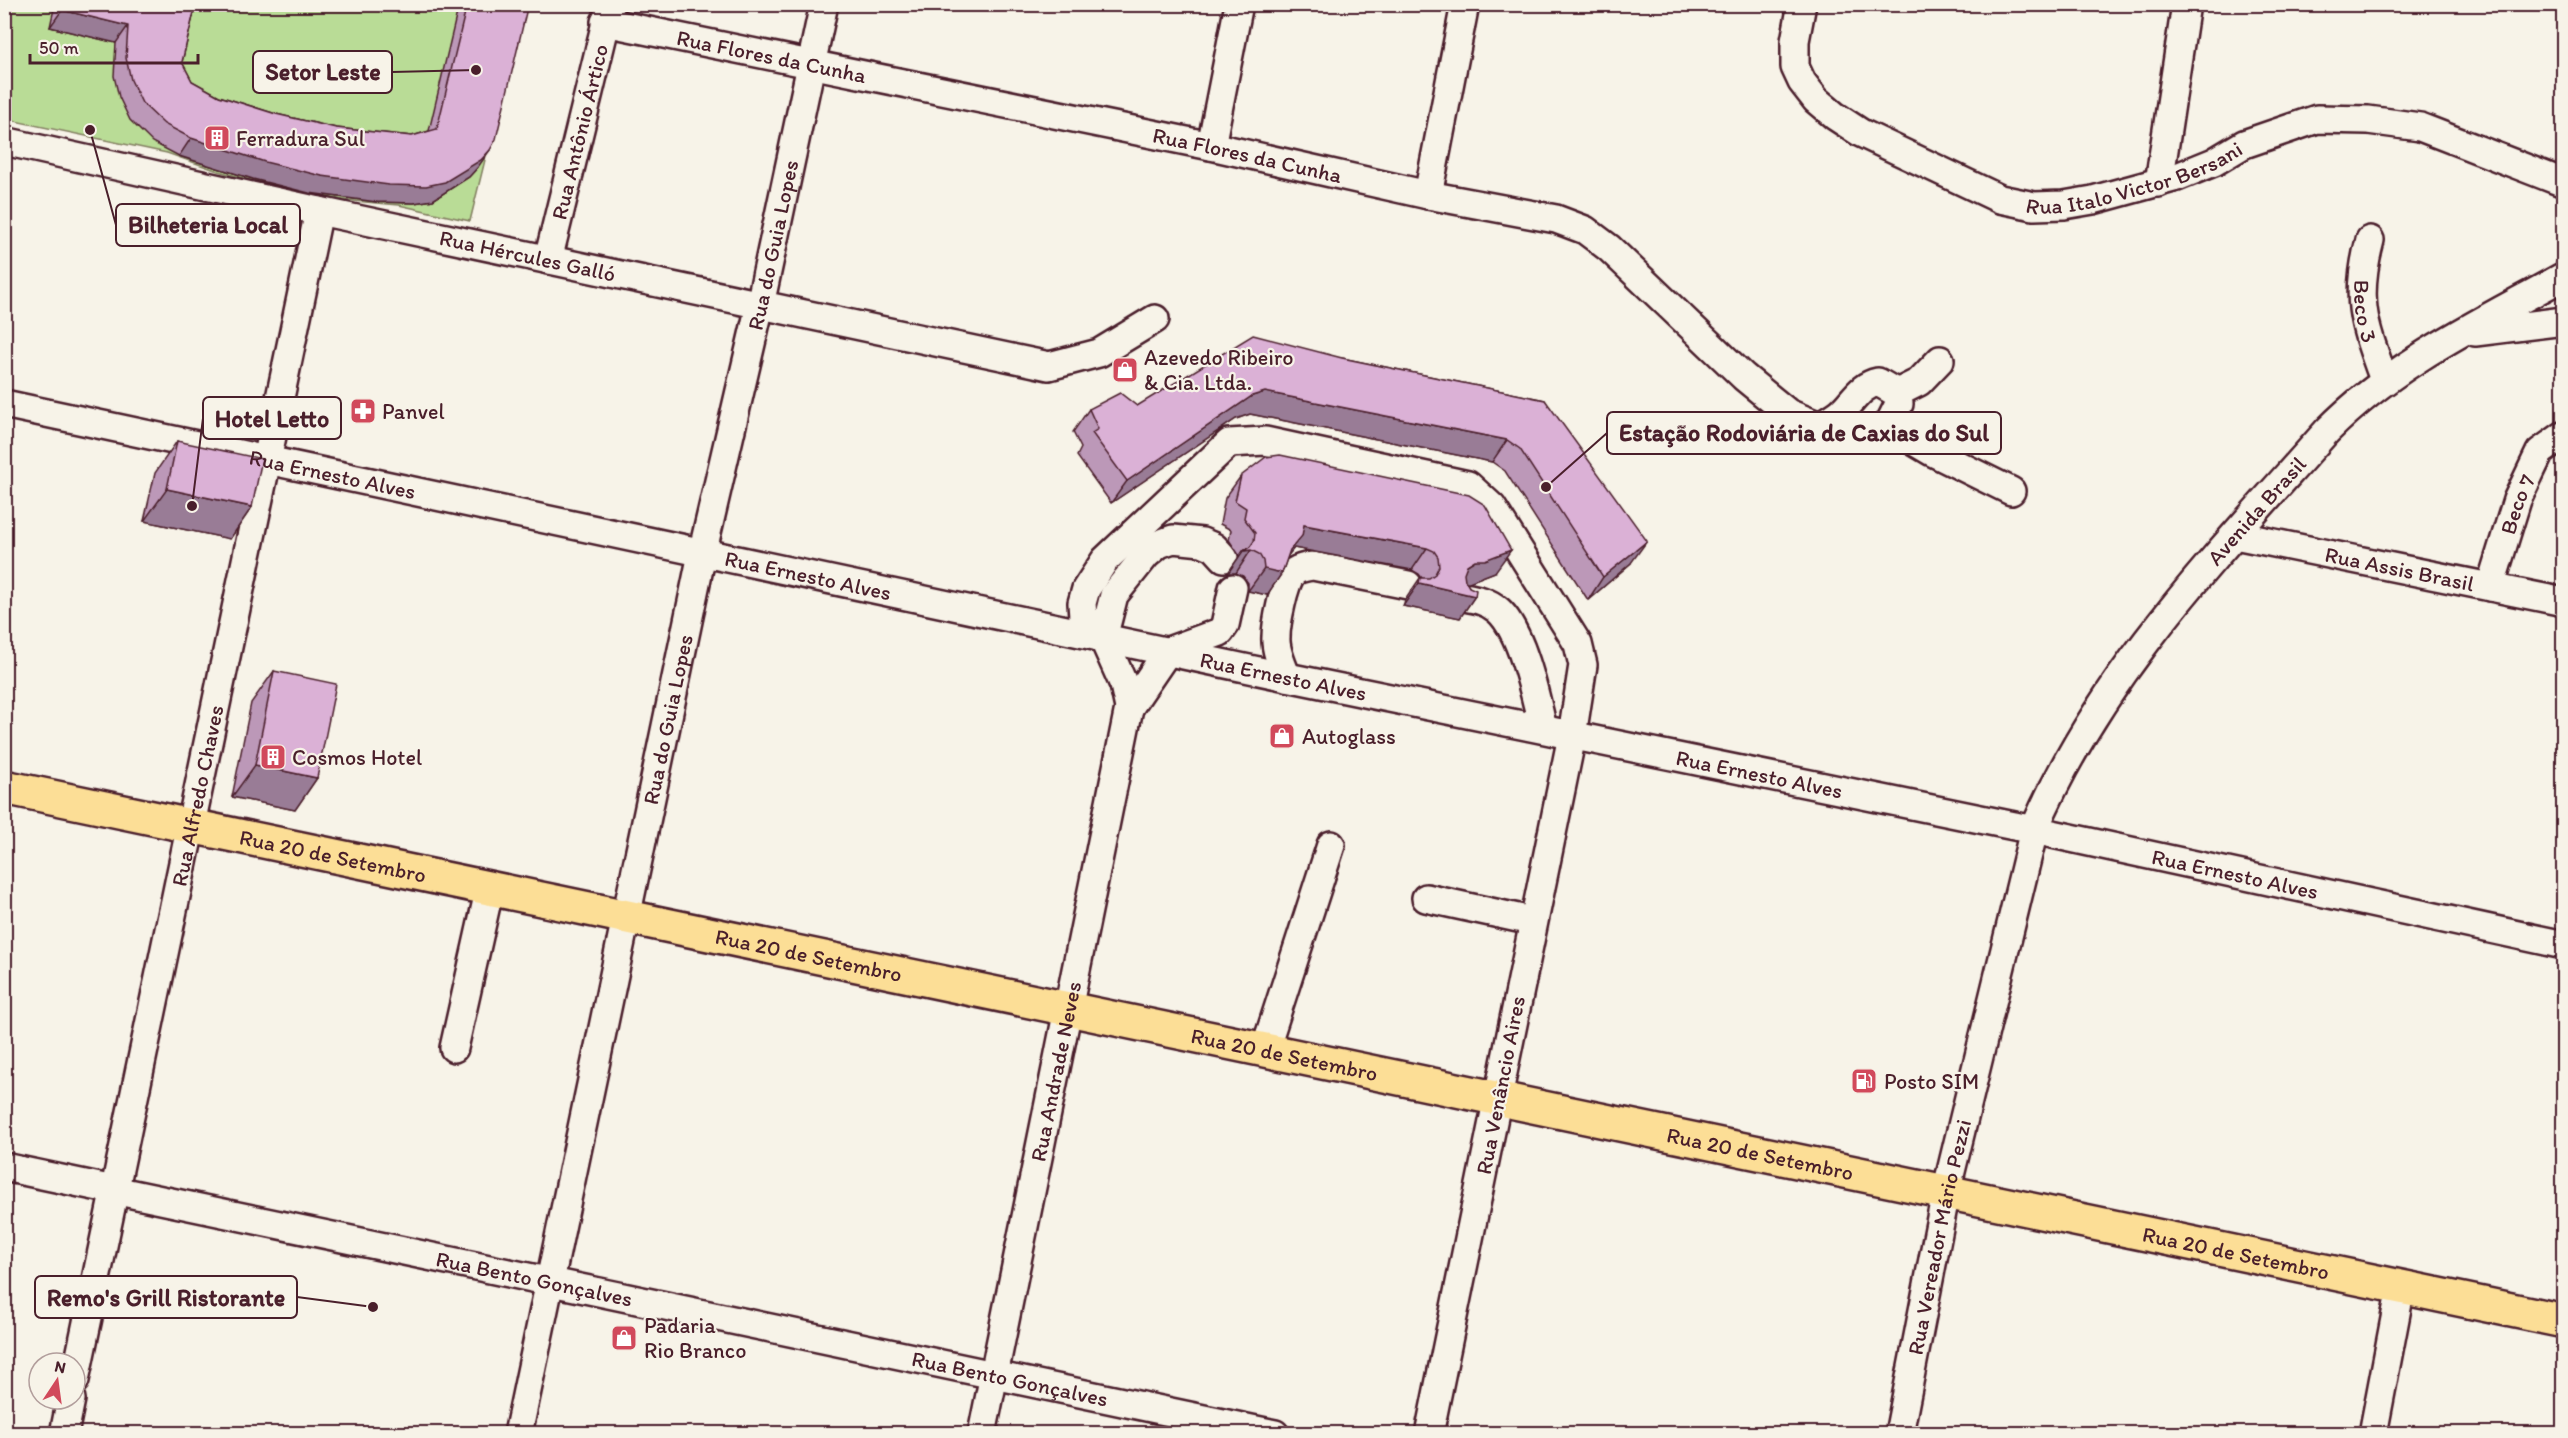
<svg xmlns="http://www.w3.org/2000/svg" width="2568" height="1438" font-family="Itim,sans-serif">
<rect width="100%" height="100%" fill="#f7f3e8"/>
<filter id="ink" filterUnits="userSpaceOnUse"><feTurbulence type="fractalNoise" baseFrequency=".0167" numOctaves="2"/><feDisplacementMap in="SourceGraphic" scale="12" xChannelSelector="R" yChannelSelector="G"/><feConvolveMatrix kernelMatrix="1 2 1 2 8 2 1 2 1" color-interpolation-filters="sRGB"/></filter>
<g filter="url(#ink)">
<polygon fill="#b9dc96" stroke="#827e60" stroke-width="1.5" points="9,5 523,5 470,221 399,205 343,200 286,190 218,171 167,153 5,119 4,26"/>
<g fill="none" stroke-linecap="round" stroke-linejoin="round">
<g stroke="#4a1f2b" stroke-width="32">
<g id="minor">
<path id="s1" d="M1802,4l-7,37v26l7,15 14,18 19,16 26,17 139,66 34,7 30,-1 29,-5 84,-23 37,-15 30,-18 73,-25 51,1 52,7 144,56"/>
<path id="s2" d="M605,22l606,124 217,49 128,24 29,11 24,18 135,129 44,36 32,13 31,8h17l20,-8 11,-22 -2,-11 -19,-11c-19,4 -24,19 -37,30 -6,5 -14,9 -21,14"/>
<path id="s3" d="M4,141l315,70 730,155 50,-13 56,-34"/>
<polyline points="1211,146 1239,4"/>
<polyline points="2159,183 2186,4"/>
<polyline points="1428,195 1465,4"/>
<path id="s4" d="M2370,240c-16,61 -6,84 14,140"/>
<path id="s5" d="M548,260l62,-254"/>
<polyline points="2475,332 2564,321"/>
<polyline points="1897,393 1919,382 1940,360"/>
<path id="s6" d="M4,404l1283,273 747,153 530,115"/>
<polyline points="1888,426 1932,452 2011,491"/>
<path id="s7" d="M2235,535l329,67"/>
<path id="s8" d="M2490,587l27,-87 23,-48 24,-17"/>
<path d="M1464,597c12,2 24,4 34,13 24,21 38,88 45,119"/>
<polyline points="1103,638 1114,595 1146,555 1159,544 1173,539 1202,542 1214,547 1224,558"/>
<path d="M1287,677c-5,-12 -12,-27 -11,-40 0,-12 8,-55 16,-63 5,-6 14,-7 21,-8l95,19"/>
<polyline points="1129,708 1168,651 1220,632 1225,625 1233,588"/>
<polyline points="1426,898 1532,921"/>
<polyline points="454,1048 490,887"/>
<polyline points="1265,1049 1331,845"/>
<path id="s9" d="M4,1167l1271,267"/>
<path id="s10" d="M75,1380l244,-1169"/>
<polyline points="64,1434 71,1399"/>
<path id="s11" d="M518,1434l184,-880 58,-249 64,-301"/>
<path id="s12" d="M982,1434l147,-726 -5,-23 -21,-47 -15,-12 -5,-9 -1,-14 4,-14 19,-29 124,-117 36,-2 203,44 24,22 86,137 5,21 -11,71 -143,698"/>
<path id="s13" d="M1899,1434l47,-242 88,-362c65,-154 183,-275 293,-399 68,-69 153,-108 237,-155"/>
<polyline points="2373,1434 2401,1287"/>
</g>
</g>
<g stroke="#4a1f2b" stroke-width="38">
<g id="major">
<path id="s14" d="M4,787l2560,534"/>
</g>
</g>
<use href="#minor" stroke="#f7f3e8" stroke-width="27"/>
<use href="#major" stroke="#fcde96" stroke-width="33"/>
</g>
<g fill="#bc98b8" stroke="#4a1f2b" stroke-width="1.5">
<polygon points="55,4 196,4 182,62 192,81 219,96 276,114 336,128 412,136 429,131 459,4 528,4 478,167 469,177 433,200 414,203 377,202 309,193 253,179 179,156 152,142 130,120 119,97 114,76 116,43 50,27"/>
<polygon points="1342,358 1545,400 1631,563 1588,600 1505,471 1492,462 1250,414 1236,419 1111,503 1077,456 1081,448 1073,432 1089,409 1137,406"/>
<polygon points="177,441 252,507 230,539 144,521 155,473"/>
<polygon points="1241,476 1495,572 1469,582 1466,582 1475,596 1460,618 1403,606 1405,600 1420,578 1422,578 1419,574 1412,570 1294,548 1288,555 1282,573 1267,595 1248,591 1248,583 1243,576 1236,573 1228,573 1239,557 1239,555 1229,540 1231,530 1220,524 1225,498"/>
<polygon points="274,671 317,778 295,810 232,797 251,703"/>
</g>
<g fill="#997c96" stroke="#4a1f2b" stroke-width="1.5">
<polygon points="62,10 128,26 116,43 50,27"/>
<polygon points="191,138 490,150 478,167 469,177 433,200 414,203 377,202 309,193 253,179 179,156"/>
<polygon points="1265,392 1507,440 1492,462 1250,414 1236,419 1111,503 1127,481 1252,396"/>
<polygon points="167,489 252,507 230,539 144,521"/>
<polygon points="1304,525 1427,548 1412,570 1294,548 1286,558 1282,573 1267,595 1248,591 1264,569"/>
<polygon points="1647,541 1631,563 1588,600 1603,577"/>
<polygon points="1251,550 1236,573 1228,573 1243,551"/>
<polygon points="1511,550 1495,572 1469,582 1459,582 1467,565 1475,560"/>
<polygon points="1419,583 1475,596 1460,618 1403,606"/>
<polygon points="255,765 317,778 295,810 232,797"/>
</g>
<g fill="#dbb1d6" stroke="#4a1f2b" stroke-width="1.5">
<polygon points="63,4 196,4 182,62 192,81 219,96 276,114 336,128 412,136 437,129 467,4 528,4 496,139 490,150 481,160 445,182 426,186 389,185 322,176 265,162 191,138 164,124 142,103 131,80 126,58 128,26 62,10"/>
<polygon points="1253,335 1342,358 1545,400 1647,541 1603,577 1520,449 1507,440 1265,392 1252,396 1127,481 1092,433 1098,429 1089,409 1120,393 1137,406"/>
<polygon points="177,441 262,459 252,507 167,489"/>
<polygon points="1280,455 1469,495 1485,505 1511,550 1485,560 1475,560 1467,565 1464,573 1465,580 1469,587 1476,590 1475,596 1419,583 1420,578 1429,578 1435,574 1439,566 1438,557 1434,551 1427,548 1304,525 1302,536 1290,550 1282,573 1264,569 1263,561 1259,554 1251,550 1243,551 1250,547 1254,541 1255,533 1244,518 1246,508 1235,501 1241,476 1266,457"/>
<polygon points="274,671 336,684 317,778 255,765"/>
</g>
</g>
<defs>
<g id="building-square" transform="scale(1.35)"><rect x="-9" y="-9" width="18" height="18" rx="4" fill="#d1495b" stroke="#f7f3e8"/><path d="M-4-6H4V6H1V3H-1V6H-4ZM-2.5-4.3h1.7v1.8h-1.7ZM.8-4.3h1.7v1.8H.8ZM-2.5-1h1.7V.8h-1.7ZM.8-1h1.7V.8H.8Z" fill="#fff"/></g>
<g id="shop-square" transform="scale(1.35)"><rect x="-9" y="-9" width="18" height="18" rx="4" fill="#d1495b" stroke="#f7f3e8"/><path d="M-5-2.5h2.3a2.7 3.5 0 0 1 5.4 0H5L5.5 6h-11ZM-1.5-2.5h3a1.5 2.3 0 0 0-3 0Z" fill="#fff"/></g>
<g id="pharmacy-square" transform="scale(1.35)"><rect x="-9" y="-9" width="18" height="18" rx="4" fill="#d1495b" stroke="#f7f3e8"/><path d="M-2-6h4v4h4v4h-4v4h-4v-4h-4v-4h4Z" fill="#fff"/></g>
<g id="fuel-square" transform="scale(1.35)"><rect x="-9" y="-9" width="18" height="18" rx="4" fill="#d1495b" stroke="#f7f3e8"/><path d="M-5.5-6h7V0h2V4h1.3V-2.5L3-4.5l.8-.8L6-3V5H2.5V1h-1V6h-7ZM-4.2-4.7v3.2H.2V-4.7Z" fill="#fff"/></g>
</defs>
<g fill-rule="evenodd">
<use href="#building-square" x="217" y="138"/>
<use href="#shop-square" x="1125" y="370"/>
<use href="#pharmacy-square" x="363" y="411"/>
<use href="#shop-square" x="1282" y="736"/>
<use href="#building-square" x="273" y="757"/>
<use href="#fuel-square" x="1864" y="1081"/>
<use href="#shop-square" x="624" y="1338"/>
</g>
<g text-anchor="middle" stroke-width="4.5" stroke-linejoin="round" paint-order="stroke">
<g font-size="22" fill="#4a1f2b" stroke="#f7f3e8">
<text dy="8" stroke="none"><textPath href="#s2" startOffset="170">Rua Flores da Cunha</textPath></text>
<text dy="8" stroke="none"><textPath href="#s5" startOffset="132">Rua Antônio Ártico</textPath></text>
<text dy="8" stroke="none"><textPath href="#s2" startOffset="656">Rua Flores da Cunha</textPath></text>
<text dy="8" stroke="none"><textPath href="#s1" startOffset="452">Rua Italo Victor Bersani</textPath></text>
<text dy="8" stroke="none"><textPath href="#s11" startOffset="1216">Rua do Guia Lopes</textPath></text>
<text dy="8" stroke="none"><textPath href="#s3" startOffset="536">Rua Hércules Galló</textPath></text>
<text dy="8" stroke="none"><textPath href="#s4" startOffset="72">Beco 3</textPath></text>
<text dy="8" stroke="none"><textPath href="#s6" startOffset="336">Rua Ernesto Alves</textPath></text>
<text dy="8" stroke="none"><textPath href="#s8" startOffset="87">Beco 7</textPath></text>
<text dy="8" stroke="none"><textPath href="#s13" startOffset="1010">Avenida Brasil</textPath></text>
<text dy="8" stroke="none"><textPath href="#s7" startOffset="168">Rua Assis Brasil</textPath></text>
<text dy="8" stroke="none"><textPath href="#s6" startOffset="822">Rua Ernesto Alves</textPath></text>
<text dy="8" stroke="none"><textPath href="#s6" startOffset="1308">Rua Ernesto Alves</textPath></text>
<text dy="8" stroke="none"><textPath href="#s11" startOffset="730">Rua do Guia Lopes</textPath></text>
<text dy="8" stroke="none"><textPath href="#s6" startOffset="1794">Rua Ernesto Alves</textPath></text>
<text dy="8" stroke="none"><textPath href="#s10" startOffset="597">Rua Alfredo Chaves</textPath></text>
<text dy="8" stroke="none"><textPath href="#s14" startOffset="336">Rua 20 de Setembro</textPath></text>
<text dy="8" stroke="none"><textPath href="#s6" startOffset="2280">Rua Ernesto Alves</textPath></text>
<text dy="8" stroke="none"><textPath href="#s14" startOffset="822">Rua 20 de Setembro</textPath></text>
<text dy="8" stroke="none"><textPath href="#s14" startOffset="1308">Rua 20 de Setembro</textPath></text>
<text dy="8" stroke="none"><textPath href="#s12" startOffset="370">Rua Andrade Neves</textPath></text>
<text transform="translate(1500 1085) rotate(-79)" y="8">Rua Venâncio Aires</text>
<text dy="8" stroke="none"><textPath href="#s14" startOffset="1794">Rua 20 de Setembro</textPath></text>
<text dy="8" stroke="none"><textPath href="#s13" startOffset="201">Rua Vereador Mário Pezzi</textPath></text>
<text dy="8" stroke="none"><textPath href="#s14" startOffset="2280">Rua 20 de Setembro</textPath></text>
<text dy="8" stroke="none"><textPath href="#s9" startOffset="542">Rua Bento Gonçalves</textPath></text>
<text dy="8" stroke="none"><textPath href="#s9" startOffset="1028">Rua Bento Gonçalves</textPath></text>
</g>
<g font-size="22" fill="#4a1f2b" stroke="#f7f3e8" text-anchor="start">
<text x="236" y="146">Ferradura Sul</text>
<text x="1144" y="365">Azevedo Ribeiro<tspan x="1144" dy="25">&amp; Cia. Ltda.</tspan></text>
<text x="382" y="419">Panvel</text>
<text x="1302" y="744">Autoglass</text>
<text x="292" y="765">Cosmos Hotel</text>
<text x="1884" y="1089">Posto SIM</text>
<text x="644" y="1333">Padaria<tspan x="644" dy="25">Rio Branco</tspan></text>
</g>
</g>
<path fill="none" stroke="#4a1f2b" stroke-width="2" d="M476 70L392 72M90 130L116 225M192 506L203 418M1546 487L1607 433M373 1307L297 1297"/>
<g fill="#4a1f2b" stroke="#f7f3e8" stroke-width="2">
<circle cx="476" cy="70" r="6"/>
<circle cx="90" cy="130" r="6"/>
<circle cx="192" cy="506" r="6"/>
<circle cx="1546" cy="487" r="6"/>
<circle cx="373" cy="1307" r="6"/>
</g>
<g fill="#f7f3e8" stroke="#4a1f2b" stroke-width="2">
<rect x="253" y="51" width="139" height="42" rx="6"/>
<rect x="116" y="204" width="184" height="42" rx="6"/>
<rect x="203" y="397" width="138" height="42" rx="6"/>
<rect x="1607" y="412" width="394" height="42" rx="6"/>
<rect x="35" y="1276" width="262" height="42" rx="6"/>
</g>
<g font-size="24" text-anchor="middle" font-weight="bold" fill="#4a1f2b">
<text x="323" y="80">Setor Leste</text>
<text x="208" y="233">Bilheteria Local</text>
<text x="272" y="427">Hotel Letto</text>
<text x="1804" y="441">Estação Rodoviária de Caxias do Sul</text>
<text x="166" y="1306">Remo's Grill Ristorante</text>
</g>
<rect width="2568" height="1438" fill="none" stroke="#f7f3e8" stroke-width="24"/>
<rect x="12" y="12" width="2544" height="1414" fill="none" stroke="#4a1f2b" stroke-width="2" filter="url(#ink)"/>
<g transform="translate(57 1381) rotate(13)"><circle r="28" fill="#f7f3e8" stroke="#b29e9c" stroke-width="1.5"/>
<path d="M0-4.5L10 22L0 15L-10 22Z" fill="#d1495b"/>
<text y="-9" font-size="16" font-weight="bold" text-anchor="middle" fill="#4a1f2b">N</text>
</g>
<path d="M30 54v9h168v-9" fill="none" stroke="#4a1f2b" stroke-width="3"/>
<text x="39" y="54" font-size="18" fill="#4a1f2b" stroke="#f7f3e8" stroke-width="4.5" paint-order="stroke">50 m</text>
</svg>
